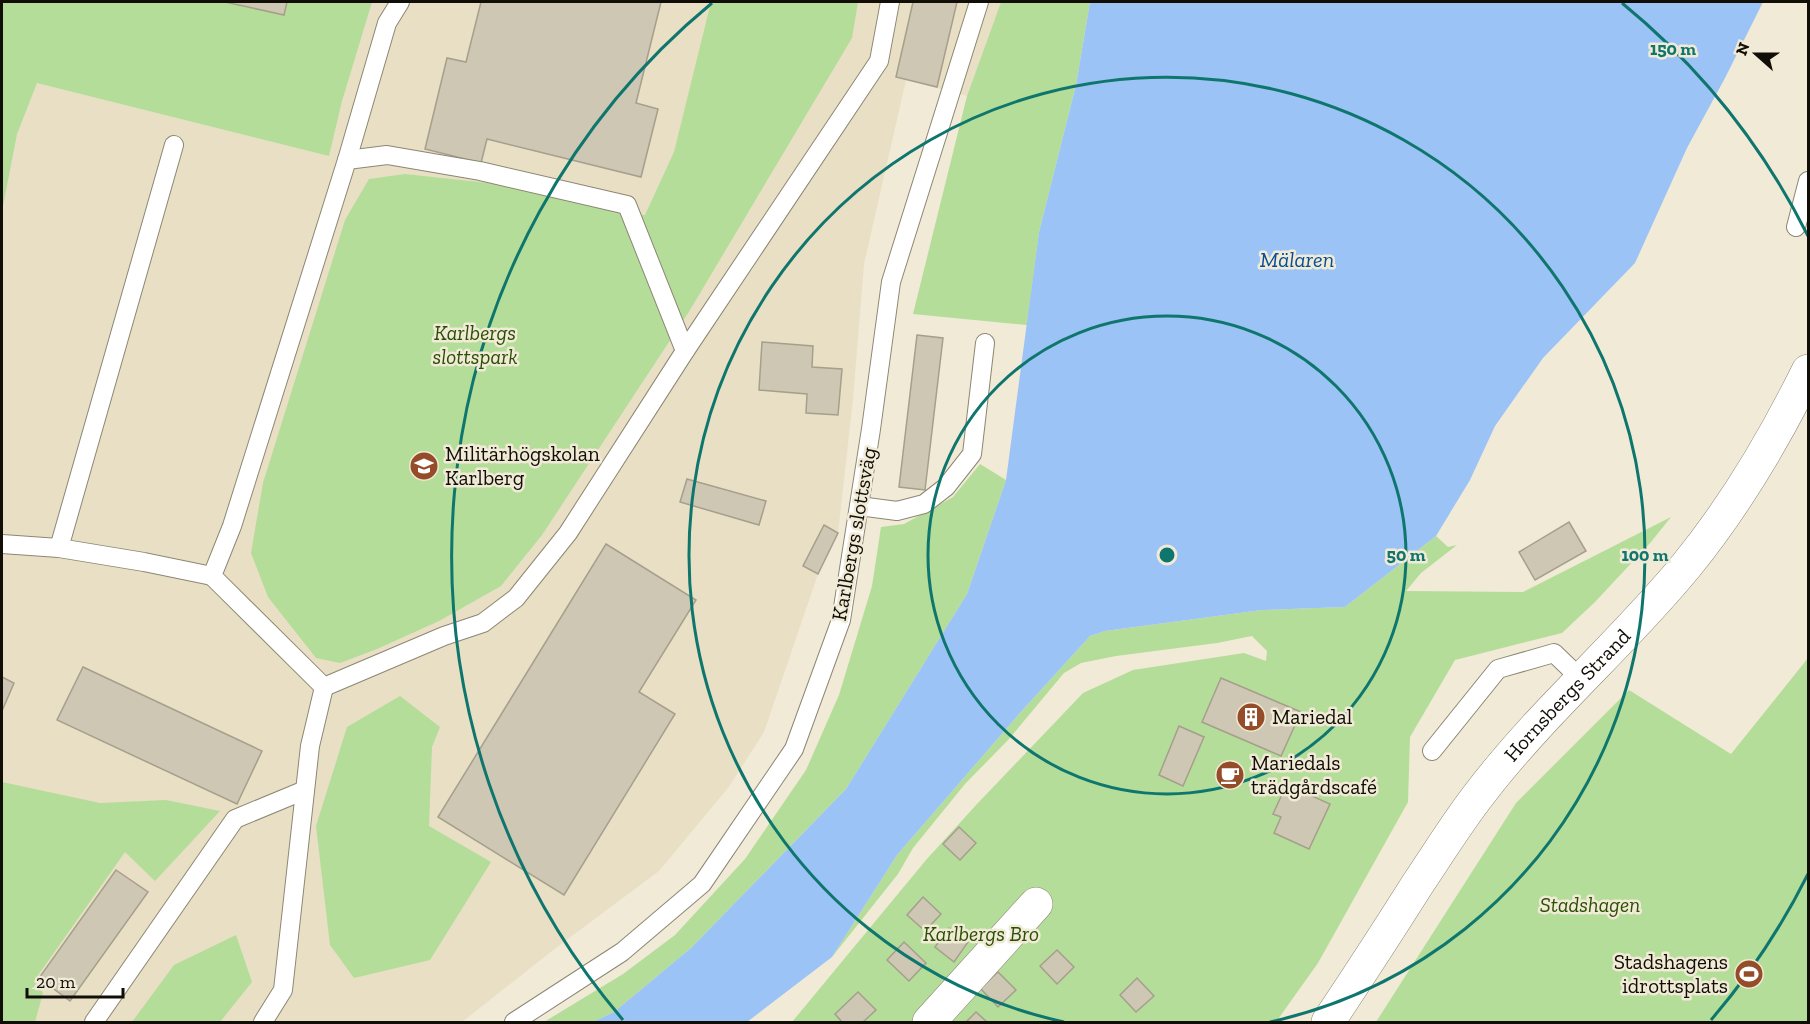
<svg xmlns="http://www.w3.org/2000/svg" width="1810" height="1024" font-family="'Zilla Slab',serif">
<rect width="100%" height="100%" fill="#f1ead6"/>
<polygon fill="#e8dfc4" points="2,2 1001,2 967,96 906,80 864,264 853,399 838,533 818,574 764,732 728,788 659,871 557,947 462,1022 2,1022"/>
<g fill="#b4dd9a">
<polygon points="2,2 372,2 342,101 329,156 37,83 17,134 2,211"/>
<polygon points="711,2 858,2 852,38 690,310 542,535 501,586 439,621 377,649 340,663 316,658 268,597 251,553 263,483 345,220 369,179 405,174 507,185 623,214 645,215 674,152"/>
<polygon points="1001,2 1090,2 1076,85 1039,232 1027,325 913,314 967,96"/>
<polygon points="980,464 1006,480 967,594 846,789 691,948 614,1012 593,1022 544,1022 623,974 675,935 745,859 806,770 839,695 872,586 881,527 904,524 953,497"/>
<polygon points="1671,517 1651,542 1595,602 1562,633 1455,660 1410,737 1408,802 1318,963 1276,1022 792,1022 926,860 977,804 1083,693 1133,670 1244,653 1266,661 1267,651 1252,636 1217,643 1116,656 1081,663 1064,673 1009,739 965,784 913,848 898,874 832,957 897,855 1019,714 1090,636 1105,631 1262,610 1345,607 1436,536 1448,547 1457,545 1421,573 1406,591 1523,592"/>
<polygon points="1808,658 1808,1022 1376,1022 1516,803 1629,690 1731,754"/>
<polygon points="400,696 440,727 432,747 429,826 491,862 430,960 354,978 330,945 316,826 347,727"/>
<polygon points="2,782 100,803 166,800 220,811 155,881 125,852 34,981 43,993 35,1022 2,1022"/>
<polygon points="236,935 252,982 220,1022 132,1022 174,965"/>
</g>
<polygon fill="#9cc3f5" points="1090,2 1763,2 1725,78 1687,148 1635,263 1543,358 1495,426 1470,480 1436,536 1345,607 1262,610 1105,631 1090,636 1019,714 897,855 832,957 747,1022 593,1022 614,1012 691,948 846,789 967,594 1006,480 1039,232 1076,85"/>
<g fill="#cdc7b3" stroke="#a59f8c" stroke-width="1.5">
<polygon points="225,2 287,2 284,15"/>
<polygon points="481,2 661,2 636,103 658,109 641,177 487,139 481,163 425,149 447,58 466,62"/>
<polygon points="913,2 957,2 937,87 896,77"/>
<polygon points="917,335 943,338 925,490 899,487"/>
<polygon points="762,342 813,346 812,367 842,369 838,415 806,413 807,394 759,390"/>
<polygon points="687,479 766,501 759,525 680,502"/>
<polygon points="1569,522 1586,551 1535,580 1519,552"/>
<polygon points="824,525 838,533 818,574 803,566"/>
<polygon points="606,544 696,600 639,692 675,714 564,895 438,817"/>
<polygon points="83,667 262,751 237,804 57,720"/>
<polygon points="2,677 14,683 2,711"/>
<polygon points="1221,678 1301,712 1281,756 1202,722"/>
<polygon points="1179,726 1204,737 1183,786 1159,775"/>
<polygon points="1284,790 1296,796 1299,790 1330,804 1309,849 1274,833 1281,817 1273,814"/>
<polygon points="959,827 976,843 960,860 943,844"/>
<polygon points="116,870 148,892 70,1001 39,978"/>
<polygon points="923,897 941,914 925,931 907,915"/>
<polygon points="949,928 968,942 954,962 935,947"/>
<polygon points="904,942 926,963 909,981 887,960"/>
<polygon points="1057,950 1074,967 1057,984 1040,966"/>
<polygon points="998,972 1016,990 998,1007 980,988"/>
<polygon points="1137,978 1154,996 1136,1012 1120,995"/>
<polygon points="858,992 876,1010 863,1022 842,1022 835,1014"/>
<polygon points="976,1012 987,1022 966,1022"/>
</g>
<g fill="none" stroke-linecap="round" stroke-linejoin="round">
<g stroke="#8c8774" stroke-width="20">
<g id="lane">
<polyline points="347,160 387,23 400,2"/>
<polyline points="1796,227 1808,181"/>
<polyline points="859,506 897,511 924,504 946,487 972,454 985,343"/>
<polyline points="2,544 59,548 144,562 212,576"/>
<polyline points="59,548 174,145"/>
<polyline points="324,687 444,636 483,623 516,598 568,533 685,351 879,61 890,2"/>
<polyline points="1432,751 1498,669 1554,653 1581,679"/>
<polyline points="94,1022 235,819 305,790"/>
<polyline points="263,1022 283,990 310,746 324,687 212,576 232,526 347,160 387,155 480,171 627,205 685,351"/>
<polyline points="514,1022 622,952 702,884 794,749 841,620 871,429 891,282 979,2"/>
</g>
</g>
<g stroke="#8c8774" stroke-width="34">
<g id="street">
<polyline points="929,1022 1036,904"/>
<path id="s1" d="M1328,1022c30,-45 60,-91 89,-137 21,-31 41,-64 64,-93 62,-81 140,-147 205,-226 49,-60 88,-126 122,-195"/>
</g>
</g>
<use href="#lane" stroke="#fff" stroke-width="18"/>
<use href="#street" stroke="#fff" stroke-width="33"/>
</g>
<g fill="none" stroke="#0f766e" stroke-width="3">
<circle cx="1167" cy="555" r="239"/>
<path d="M1064 1022A478 478 0 1 1 1270 1022"/>
<path d="M1808 874A716 716 0 0 1 1711 1020M623 1020A716 716 0 0 1 712 3M1622 3A716 716 0 0 1 1808 236"/>
</g>
<defs>
<g id="university-disc" transform="scale(1.5)"><circle r="9.5" fill="#944c29" stroke="#f1ead6"/><path d="M0-5L7-2L0 1L-7-2ZM-4 1L0 2.5L4 1V4Q0 6-4 4Z" fill="#fff"/></g>
<g id="building-disc" transform="scale(1.5)"><circle r="9.5" fill="#944c29" stroke="#f1ead6"/><path d="M-4-6H4V6H1V3H-1V6H-4ZM-2.5-4.3h1.7v1.8h-1.7ZM.8-4.3h1.7v1.8H.8ZM-2.5-1h1.7V.8h-1.7ZM.8-1h1.7V.8H.8Z" fill="#fff"/></g>
<g id="cafe-disc" transform="scale(1.5)"><circle r="9.5" fill="#944c29" stroke="#f1ead6"/><path d="M-5.5-4.5H6V0H3Q3 3.5 0 3.5H-2.5Q-5.5 3.5-5.5 0ZM3-3.2v2h1.7v-2ZM-6 4.5H4V6H-6Z" fill="#fff"/></g>
<g id="stadium-disc" transform="scale(1.5)"><circle r="9.5" fill="#944c29" stroke="#f1ead6"/><path d="M0-5a6.5 5 0 1 0 0 10a6.5 5 0 1 0 0-10ZM-3.5-1.8h7v3.6h-7Z" fill="#fff"/></g>
</defs>
<g fill-rule="evenodd">
<use href="#university-disc" x="424" y="466"/>
<use href="#building-disc" x="1251" y="717"/>
<use href="#cafe-disc" x="1230" y="775"/>
<use href="#stadium-disc" x="1749" y="974"/>
</g>
<g text-anchor="middle" stroke-width="5" stroke-linejoin="round" paint-order="stroke">
<g font-size="21" font-style="italic" fill="#294f04" stroke="#f1ead6">
<text x="475" y="340">Karlbergs<tspan x="475" dy="24">slottspark</tspan></text>
<text x="1590" y="912">Stadshagen</text>
<text x="981" y="941">Karlbergs Bro</text>
</g>
<g font-size="21" fill="#100e07" stroke="#f1ead6" text-anchor="start">
<text x="445" y="461">Militärhögskolan<tspan x="445" dy="24">Karlberg</tspan></text>
<text x="1272" y="724">Mariedal</text>
<text x="1251" y="770">Mariedals<tspan x="1251" dy="24">trädgårdscafé</tspan></text>
<text x="1728" y="969" text-anchor="end">Stadshagens<tspan x="1728" dy="24">idrottsplats</tspan></text>
</g>
<g font-size="21" fill="#100e07" stroke="#f1ead6">
<text transform="translate(854 534) rotate(-80)" y="7">Karlbergs slottsväg</text>
<text dy="7" stroke="none"><textPath href="#s1" startOffset="406">Hornsbergs Strand</textPath></text>
</g>
<g font-size="22" font-style="italic" fill="#084f96" stroke="#f1ead6">
<text x="1297" y="267">Mälaren</text>
</g>
</g>
<circle cx="1167" cy="555" r="9" fill="#0f766e" stroke="#f1ead6" stroke-width="3"/>
<g font-size="18" text-anchor="middle" font-weight="bold" fill="#0f766e" stroke="#f1ead6" stroke-width="5" stroke-linejoin="round" paint-order="stroke">
<text x="1673" y="55">150 m</text>
<text x="1406" y="561">50 m</text>
<text x="1645" y="561">100 m</text>
</g>
<rect width="1810" height="1024" fill="none" stroke="#100e07" stroke-width="6"/>
<g transform="translate(1756 54) rotate(291)" stroke="#f1ead6" stroke-width="4.5" paint-order="stroke">
<path d="M0-4.5L10 22L0 15L-10 22Z" fill="#100e07"/>
<text y="-9" font-size="16" font-weight="bold" text-anchor="middle" fill="#100e07">N</text>
</g>
<path d="M27 988v9h96v-9" fill="none" stroke="#100e07" stroke-width="3"/>
<text x="36" y="988" font-size="18" fill="#100e07" stroke="#f1ead6" stroke-width="4.5" paint-order="stroke">20 m</text>
</svg>
